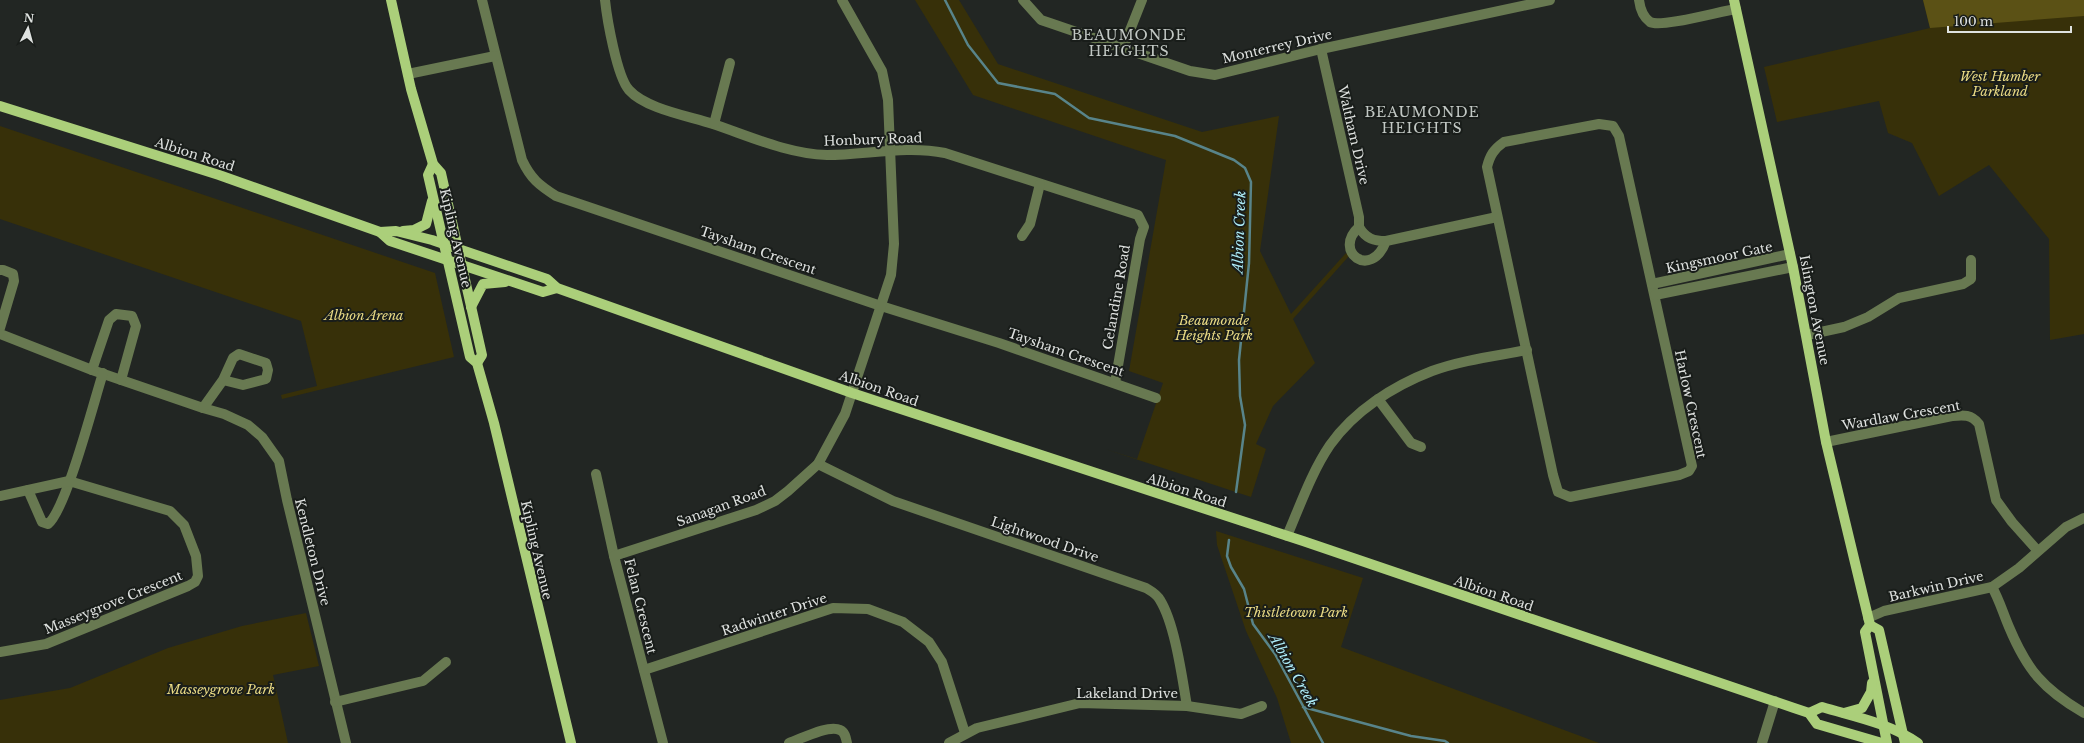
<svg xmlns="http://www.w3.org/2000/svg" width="2084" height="743" font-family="'Libre Baskerville',serif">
<rect width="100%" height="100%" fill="#222623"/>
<g fill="#373009">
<polygon points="915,0 959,0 998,64 1202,132 1279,116 1260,251 1291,314 1346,253 1349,256 1293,319 1315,363 1273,406 1256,444 1266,449 1251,497 1105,449 1137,459 1163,383 1129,371 1166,160 973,95"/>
<polygon points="1923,0 2084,0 2084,334 2050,340 2049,239 1989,165 1939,196 1912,143 1888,133 1879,101 1777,122 1764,67 1930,28"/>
<polygon points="0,126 435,273 454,357 282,399 281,395 317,386 301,321 0,219"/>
<polygon points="1216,531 1363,578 1341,647 1599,743 1291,743 1277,698 1246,631 1217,545"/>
<polygon points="306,613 319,666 273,675 288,743 0,743 0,700 70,688 168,648 242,626"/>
</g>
<polygon fill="#5b5115" points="1923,0 2084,0 2084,16 1930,28"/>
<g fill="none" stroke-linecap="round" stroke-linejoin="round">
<g stroke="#58848a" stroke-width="2.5">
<polyline points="945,0 968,45 998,83 1055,94 1089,118 1175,136 1234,160 1245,168 1251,182 1249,263 1239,360 1240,396 1245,425 1236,492"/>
<polyline points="1229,540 1227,556 1231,567 1244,589 1253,624 1275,654 1323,743"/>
<polyline points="1303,707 1411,736 1445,741 1448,743"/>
</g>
<g stroke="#687951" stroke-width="10">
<path d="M482,0l40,160c9,19 17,25 34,36l325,110 118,37 157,55"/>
<path d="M605,0c2,19 12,77 24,90 17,19 60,26 84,34 36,12 75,30 114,31 39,0 79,-10 118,-2l193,62 6,12 -4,12 -25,144"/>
<polyline points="1023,0 1041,20 1050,23 1190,71 1215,75 1321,49 1550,0"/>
<path d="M1639,0c1,8 4,17 11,22 11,6 71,-11 86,-13"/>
<polyline points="1123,48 1142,0"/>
<path d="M1321,49l38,168v10c-27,24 12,54 27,14l111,-24"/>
<polyline points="408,74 495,56"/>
<polyline points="714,124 730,63"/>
<path d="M1599,124l14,2 6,10 73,330 -3,5 -10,4 -109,22 -12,-5 -5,-17 -66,-308c3,-12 7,-18 17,-25z"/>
<path d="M1359,227c7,12 15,14 27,14"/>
<polyline points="1022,236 1030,224 1040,184"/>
<polyline points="0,270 3,270 13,274 14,281 0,328"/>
<polyline points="1652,284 1790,254"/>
<polyline points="1655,295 1793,267"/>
<polyline points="0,334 92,370 203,408 224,414 248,425 262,437 279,461 287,500 346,743"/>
<polyline points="1807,335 1844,327 1868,317 1899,298 1963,284 1971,279 1971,260"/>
<polyline points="92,370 109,320 116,314 132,316 136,326 121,380"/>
<polyline points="1378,399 1411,443 1421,447"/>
<polyline points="203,408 223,380 233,358 239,354 266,363 268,370 266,379 243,385 223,380"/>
<path d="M1826,442l126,-26c11,-1 19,-2 27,8l17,76 16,22 25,28"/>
<path d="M818,464l75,37 253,87c5,3 11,6 14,12 15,24 22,77 27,106"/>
<polyline points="596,474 614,556 663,743"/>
<path d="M28,490l14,32 6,2c18,-14 46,-123 55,-151"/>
<polyline points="0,496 69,481 170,511 184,525 196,556 198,576 195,582 188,586 46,644 0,652"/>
<path d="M1287,536c13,-30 24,-63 43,-91 24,-34 63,-59 102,-74 30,-11 64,-15 95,-21"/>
<polyline points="614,556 756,510 775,501 788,491 818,464 845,414 891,275 894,244 888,100 882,71 842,0"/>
<path d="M1992,587c7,12 11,26 17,40 18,43 34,62 75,86"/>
<polyline points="1868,618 1884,611 1992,587 2019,568 2066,527 2084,518"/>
<polyline points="644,670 833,608 868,609 903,622 929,642 942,662 965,733"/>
<polyline points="335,702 423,681 446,662"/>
<path d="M789,743c12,-4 40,-19 51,-13 5,2 6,8 7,13"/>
<polyline points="949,743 977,728 1080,703 1187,706 1241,714 1262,706"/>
<polyline points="1762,743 1775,701"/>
</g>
<g stroke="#abcf7a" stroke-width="10">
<polyline points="391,0 411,89 433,164 441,173 482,355 477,363"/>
<polyline points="1734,0 1793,267 1826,442 1870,625 1865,632 1887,743"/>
<polyline points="0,106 219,175 380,232 390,241 543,292 557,288"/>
<polyline points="433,164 428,175 470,357 477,363 494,423 571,743"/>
<polyline points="403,231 414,230 426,224 432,201"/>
<polyline points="380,232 396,231 432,240 547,279 557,288 852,393 1303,541 1794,708 1809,713 1817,724 1882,743"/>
<polyline points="471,307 483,284 505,282"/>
<polyline points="1870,625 1879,630 1905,743"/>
<path d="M1809,713l13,-6c33,10 67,16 96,36"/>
<polyline points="1844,713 1862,708 1871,692 1872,683"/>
</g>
</g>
<g text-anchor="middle" stroke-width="4" stroke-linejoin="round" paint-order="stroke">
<g font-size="13" fill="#dfe2e0" stroke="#191d1a">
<text transform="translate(1277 46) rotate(-13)" y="5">Monterrey Drive</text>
<text transform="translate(1354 135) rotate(77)" y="5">Waltham Drive</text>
<text transform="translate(873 139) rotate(-2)" y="5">Honbury Road</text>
<text transform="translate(195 154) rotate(18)" y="5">Albion Road</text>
<text transform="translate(456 238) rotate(77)" y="5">Kipling Avenue</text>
<text transform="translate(758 250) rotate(19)" y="5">Taysham Crescent</text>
<text transform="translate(1719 257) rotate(-12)" y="5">Kingsmoor Gate</text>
<text transform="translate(1116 297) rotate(-80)" y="5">Celandine Road</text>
<text transform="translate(1815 310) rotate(79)" y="5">Islington Avenue</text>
<text transform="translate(1066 352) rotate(19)" y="5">Taysham Crescent</text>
<text transform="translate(879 388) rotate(19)" y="5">Albion Road</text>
<text transform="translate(1691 404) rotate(78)" y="5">Harlow Crescent</text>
<text transform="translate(1901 415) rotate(-10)" y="5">Wardlaw Crescent</text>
<text transform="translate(1187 490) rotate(18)" y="5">Albion Road</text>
<text transform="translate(721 506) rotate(-20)" y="5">Sanagan Road</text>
<text transform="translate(1045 539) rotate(19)" y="5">Lightwood Drive</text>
<text transform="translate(537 550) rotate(77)" y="5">Kipling Avenue</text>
<text transform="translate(313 552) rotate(76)" y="5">Kendleton Drive</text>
<text transform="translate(1936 586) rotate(-13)" y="5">Barkwin Drive</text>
<text transform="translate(1494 593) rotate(19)" y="5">Albion Road</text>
<text transform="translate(113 602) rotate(-22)" y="5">Masseygrove Crescent</text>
<text transform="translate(641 606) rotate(76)" y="5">Felan Crescent</text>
<text transform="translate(774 614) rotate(-18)" y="5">Radwinter Drive</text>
<text x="1127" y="698">Lakeland Drive</text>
</g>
<g font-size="13" font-style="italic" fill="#e9da84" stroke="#191d1a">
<text x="2000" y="81">West Humber<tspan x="2000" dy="15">Parkland</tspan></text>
<text x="364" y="320">Albion Arena</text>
<text x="1214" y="325">Beaumonde<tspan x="1214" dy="15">Heights Park</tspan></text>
<text x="1296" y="617">Thistletown Park</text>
<text x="221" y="694">Masseygrove Park</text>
</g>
<g font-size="14" letter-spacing="1" fill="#c2c8c4" stroke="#191d1a">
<text x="1129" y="40">BEAUMONDE<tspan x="1129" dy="16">HEIGHTS</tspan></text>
<text x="1422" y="117">BEAUMONDE<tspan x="1422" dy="16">HEIGHTS</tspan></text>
</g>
<g font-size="14" font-style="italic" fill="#adecf8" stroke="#191d1a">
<text transform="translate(1239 232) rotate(-88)" y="5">Albion Creek</text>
<text transform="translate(1293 670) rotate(60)" y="5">Albion Creek</text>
</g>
</g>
<g transform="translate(28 28) rotate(6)" stroke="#191d1a" stroke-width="3" paint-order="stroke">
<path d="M0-3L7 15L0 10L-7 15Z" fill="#dfe2e0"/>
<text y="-6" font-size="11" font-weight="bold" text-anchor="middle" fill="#dfe2e0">N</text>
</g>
<path d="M1948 26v6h123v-6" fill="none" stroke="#dfe2e0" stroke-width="2"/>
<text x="1954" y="26" font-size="12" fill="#dfe2e0" stroke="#191d1a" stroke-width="3" paint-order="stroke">100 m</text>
</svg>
